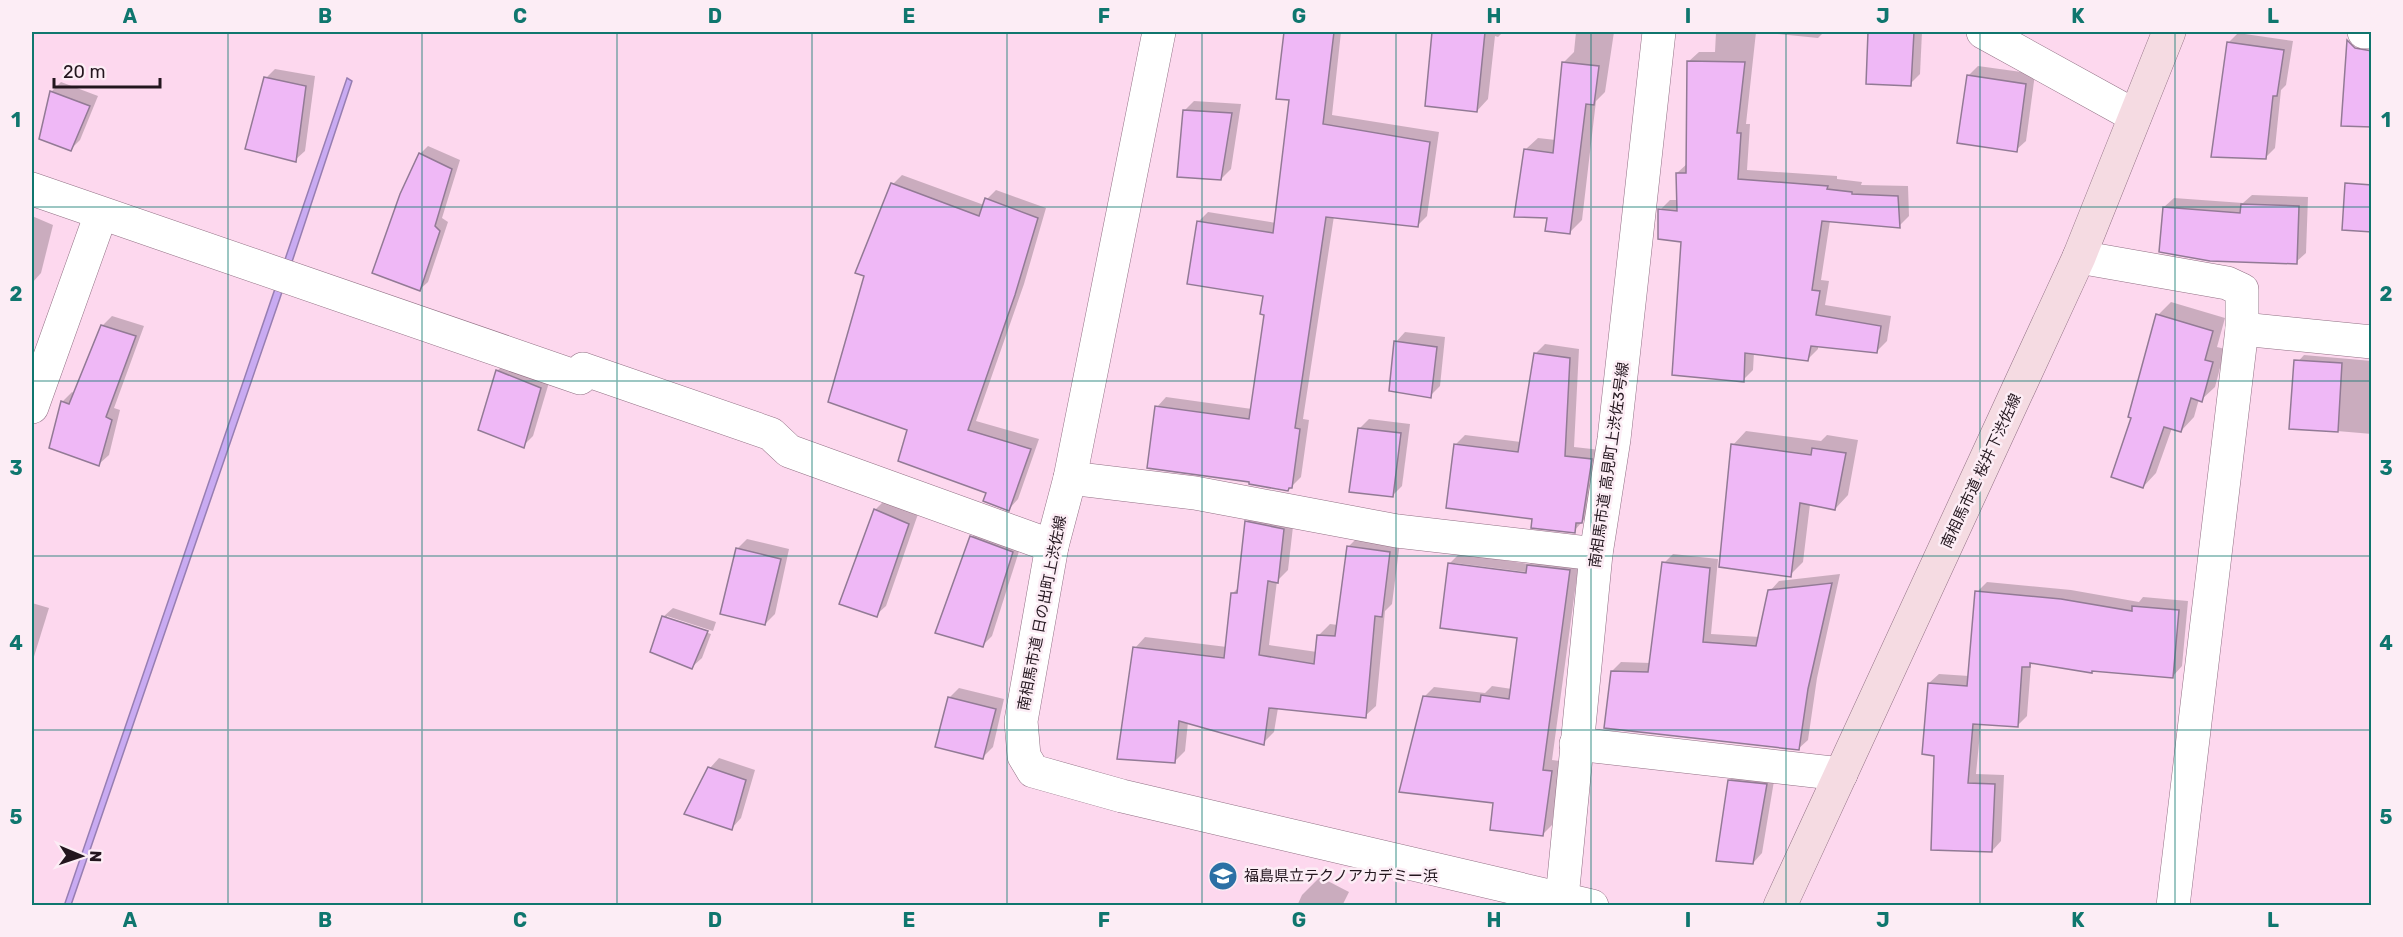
<svg xmlns="http://www.w3.org/2000/svg" width="2403" height="937" font-family="Rubik,'Noto Sans JP',sans-serif">
<rect width="100%" height="100%" fill="#fdd8ee"/>
<polygon fill="#c9abf2" stroke="#977eb2" stroke-width="1.5" points="347,78 352,81 280,298 71,905 64,906"/>
<g fill="#0003" fill-rule="evenodd">
<polygon points="1286,32 1341,32 1332,115 1439,132 1427,216 1417,226 1334,216 1303,419 1309,420 1301,477 1288,490 1157,407 1166,397 1252,409 1265,313 1265,295 1198,222 1208,212 1276,223 1291,99 1278,97"/>
<polygon points="1432,32 1503,32 1498,37 1495,36 1488,99 1477,111 1426,105"/>
<polygon points="1576,32 1614,32 1605,92 1596,101 1582,220 1570,232 1548,217 1526,149 1538,138 1556,140 1563,63 1574,52"/>
<polygon points="1716,32 1756,32 1746,124 1750,124 1747,170 1837,176 1837,179 1862,182 1861,185 1908,186 1909,216 1899,226 1830,221 1821,280 1829,281 1825,305 1891,316 1887,341 1876,352 1818,345 1818,349 1808,359 1754,352 1753,370 1743,380 1683,240 1660,210 1670,200 1678,200 1677,173 1688,163 1688,62 1699,52 1715,52"/>
<polygon points="1759,32 1824,32 1818,38"/>
<polygon points="1870,32 1922,32 1920,74 1910,84 1867,82"/>
<polygon points="2238,33 2293,41 2286,85 2281,90 2275,148 2265,158 2229,42"/>
<polygon points="1978,66 2035,74 2026,141 2016,150 1968,76"/>
<polygon points="275,69 315,76 305,151 295,160 266,78"/>
<polygon points="61,82 98,96 80,140 71,149 51,92"/>
<polygon points="1194,101 1241,104 1231,169 1221,179 1184,111"/>
<polygon points="428,146 460,160 442,218 448,222 428,282 419,290 420,154"/>
<polygon points="902,175 984,205 987,199 996,190 1046,208 1024,284 976,421 1039,439 1018,499 1009,509 909,429 893,184"/>
<polygon points="2252,195 2308,197 2306,253 2296,262 2164,207 2174,198 2243,203"/>
<polygon points="32,216 53,225 41,273 32,283"/>
<polygon points="2171,302 2225,318 2217,347 2225,349 2215,387 2201,400 2199,399 2194,417 2181,431 2172,428 2156,473 2143,487 2133,417 2158,315"/>
<polygon points="112,316 144,326 114,408 120,410 109,455 99,464 62,402 72,392 74,393 102,326"/>
<polygon points="1405,332 1445,337 1440,386 1430,396 1396,342"/>
<polygon points="1545,344 1579,349 1574,447 1601,450 1591,512 1574,531 1534,518 1456,444 1465,435 1521,442 1535,354"/>
<polygon points="2304,355 2372,361 2372,434 2290,427 2295,365"/>
<polygon points="507,361 550,379 533,436 523,446 497,371"/>
<polygon points="1369,419 1410,424 1402,486 1392,496 1360,428"/>
<polygon points="1746,431 1821,441 1827,435 1858,440 1848,495 1835,509 1810,504 1803,562 1790,575 1733,445"/>
<polygon points="885,500 918,514 886,606 876,615 875,510"/>
<polygon points="1257,511 1294,518 1288,570 1277,581 1269,645 1317,652 1319,635 1330,624 1338,625 1348,547 1359,536 1400,542 1392,604 1385,611 1376,706 1365,716 1278,708 1274,732 1263,743 1188,722 1185,751 1174,762 1135,648 1145,637 1227,647 1233,593 1239,587 1246,522"/>
<polygon points="981,528 1022,542 992,636 982,646 972,537"/>
<polygon points="747,539 789,549 775,614 765,624 737,549"/>
<path d="M1459,554l71,10 8,-8 41,5 -27,199 8,1 -8,64 -10,10 -47,-33 -70,-106 9,-9 51,6 7,-7 20,3 6,-52 -69,-73zM1455,563l78,10v3l-78,-10z"/>
<polygon points="1673,554 1718,559 1711,634 1760,637 1770,591 1779,581 1840,574 1817,678 1808,740 1798,749 1612,671 1621,662 1651,663 1664,563"/>
<polygon points="1987,582 2071,590 2139,602 2143,597 2188,601 2182,666 2173,676 2033,662 2031,664 2027,716 2017,726 1981,723 1976,774 2004,775 2001,841 1992,851 1936,754 1929,683 1939,674 1969,676 1977,592"/>
<polygon points="32,603 49,608 32,663"/>
<polygon points="673,608 716,622 713,631 667,616 667,620 711,634 702,658 692,667 663,617"/>
<polygon points="959,688 1004,699 993,747 983,757 949,698"/>
<polygon points="719,758 755,770 741,818 732,828 710,768"/>
<polygon points="1739,771 1775,775 1762,853 1753,863 1729,781"/>
<polygon points="1320,877 1349,892 1342,906 1297,906 1302,895"/>
</g>
<g fill="#efb8f6" stroke="#927a95" stroke-width="1.5">
<polygon points="1284,32 1334,32 1323,124 1430,142 1418,227 1326,217 1295,428 1300,429 1292,488 1289,488 1288,491 1249,484 1249,482 1147,468 1155,406 1249,419 1264,315 1260,314 1263,296 1187,284 1197,221 1273,233 1289,100 1276,99"/>
<polygon points="1432,32 1485,32 1477,112 1425,106"/>
<polygon points="1868,32 1914,32 1911,86 1866,84"/>
<polygon points="2347,40 2355,48 2372,51 2372,127 2341,126"/>
<polygon points="2227,42 2284,50 2277,96 2273,96 2266,159 2211,157"/>
<polygon points="1687,61 1745,62 1737,133 1741,133 1738,179 1828,186 1827,189 1852,192 1852,194 1898,196 1900,228 1822,221 1812,290 1820,291 1816,315 1881,326 1877,353 1811,346 1808,361 1745,353 1744,382 1672,375 1681,242 1658,239 1658,209 1677,211 1676,173 1686,173"/>
<polygon points="1562,62 1599,66 1594,105 1586,104 1570,234 1545,231 1547,218 1514,217 1524,149 1553,153"/>
<polygon points="1967,75 2026,84 2017,152 1957,143"/>
<polygon points="264,77 306,86 296,162 245,149"/>
<polygon points="50,91 90,106 71,151 39,139"/>
<polygon points="1183,110 1232,113 1221,180 1177,177"/>
<polygon points="419,153 452,169 435,226 440,231 420,291 372,273 400,194"/>
<polygon points="891,183 979,216 985,198 1038,218 1015,295 968,430 1031,449 1009,511 983,501 986,493 898,461 907,430 828,402 864,276 855,273"/>
<polygon points="2345,183 2372,185 2372,232 2342,230"/>
<polygon points="2241,204 2299,206 2297,264 2210,261 2159,252 2163,207 2240,213"/>
<polygon points="2156,314 2213,331 2205,360 2213,362 2202,402 2191,398 2181,432 2164,427 2143,488 2111,477 2131,418 2128,417"/>
<polygon points="101,325 136,336 106,417 112,420 99,466 49,448 61,401 69,404"/>
<polygon points="1394,341 1437,347 1431,398 1389,391"/>
<polygon points="1534,353 1570,358 1565,456 1592,459 1582,523 1576,523 1575,533 1531,528 1532,519 1446,508 1454,444 1518,452"/>
<polygon points="2294,360 2342,363 2338,432 2289,429"/>
<polygon points="496,370 541,388 524,448 478,430"/>
<polygon points="1358,428 1401,433 1393,497 1349,492"/>
<polygon points="1731,444 1811,455 1812,448 1846,453 1835,510 1800,503 1791,577 1719,567"/>
<polygon points="874,509 909,524 877,617 839,604"/>
<polygon points="1245,521 1284,529 1278,583 1268,581 1259,655 1314,664 1317,635 1335,636 1347,546 1390,552 1382,617 1375,616 1366,718 1269,708 1264,745 1179,721 1175,763 1117,759 1133,647 1224,658 1231,593 1237,593"/>
<polygon points="970,536 1013,552 983,647 935,633"/>
<polygon points="736,548 781,559 765,625 720,614"/>
<polygon points="1662,562 1710,568 1703,642 1756,646 1768,590 1832,583 1808,689 1799,750 1604,728 1611,671 1648,672"/>
<polygon points="1448,563 1526,573 1527,565 1570,570 1543,770 1552,771 1543,836 1490,830 1493,803 1399,792 1423,696 1480,702 1481,695 1509,699 1517,638 1440,628"/>
<polygon points="1975,591 2061,599 2132,611 2132,606 2179,610 2173,678 2092,671 2092,673 2030,663 2030,667 2022,667 2018,727 1973,724 1968,783 1995,784 1992,852 1931,850 1934,756 1922,754 1928,683 1967,686"/>
<polygon points="662,616 708,631 692,669 650,652"/>
<polygon points="948,697 996,709 983,759 935,747"/>
<polygon points="708,767 746,780 732,830 684,814"/>
<polygon points="1728,780 1767,784 1753,864 1716,861"/>
</g>
<g fill="none" stroke-linecap="round" stroke-linejoin="round">
<g stroke="#917084" stroke-width="34">
<g id="street">
<polyline points="1159,32 1070,478 1052,546 1021,721 1024,756 1033,771 1122,796 1592,906"/>
<polyline points="1983,32 2135,116"/>
<polyline points="2364,32 2372,32"/>
<polyline points="32,189 580,378 583,369 771,434 789,451 1052,546"/>
<polyline points="2079,257 2227,283 2242,290 2242,329 2173,906"/>
<polyline points="2242,329 2372,342"/>
<polyline points="32,407 101,214"/>
<polyline points="1070,478 1195,493 1397,531 1596,554"/>
<polyline points="1576,744 1841,774"/>
<polyline points="1562,898 1596,554 1614,439 1659,32"/>
</g>
</g>
<g stroke="#917084" stroke-width="34">
<polyline id="secondary" points="1780,906 2079,257 2169,32"/>
</g>
<use href="#street" stroke="#fff" stroke-width="33"/>
<use href="#secondary" stroke="#f5dbe2" stroke-width="33"/>
</g>
<path fill="none" stroke="#0f766e" stroke-width="1.5" stroke-opacity="0.55" d="M228,32v874M422,32v874M617,32v874M812,32v874M1007,32v874M1202,32v874M1396,32v874M1591,32v874M1786,32v874M1980,32v874M2175,32v874M32,207h2340M32,381h2340M32,556h2340M32,730h2340"/>
<defs>
<g id="school-disc" transform="scale(1.5)"><circle r="9.5" fill="#2c70a5" stroke="#fcedf5"/><path d="M0-5L7-2L0 1L-7-2ZM-4 1L0 2.5L4 1V4Q0 6-4 4Z" fill="#fff"/></g>
</defs>
<g fill-rule="evenodd">
<use href="#school-disc" x="1223" y="876"/>
</g>
<g text-anchor="middle" stroke-width="5" stroke-linejoin="round" paint-order="stroke">
<g font-size="15" fill="#23161e" stroke="#fcedf5">
<text transform="translate(1609 465) rotate(-82)" y="5">南相馬市道 高見町上渋佐3号線</text>
<text transform="translate(1981 471) rotate(-65)" y="5">南相馬市道 桜井下渋佐線</text>
<text transform="translate(1042 613) rotate(-79)" y="5">南相馬市道 日の出町上渋佐線</text>
</g>
<g font-size="15" fill="#23161e" stroke="#fcedf5" text-anchor="start">
<text x="1244" y="881">福島県立テクノアカデミー浜</text>
</g>
</g>
<rect width="2403" height="937" fill="none" stroke="#fcedf5" stroke-width="66"/>
<g transform="translate(81 856) rotate(92)" stroke="#fcedf5" stroke-width="4.5" paint-order="stroke">
<path d="M0-4.5L10 22L0 15L-10 22Z" fill="#23161e"/>
<text y="-9" font-size="16" font-weight="bold" text-anchor="middle" fill="#23161e">N</text>
</g>
<path d="M54 78v9h106v-9" fill="none" stroke="#23161e" stroke-width="3"/>
<text x="63" y="78" font-size="18" fill="#23161e" stroke="#fcedf5" stroke-width="4.5" paint-order="stroke">20 m</text>
<rect x="33" y="33" width="2337" height="871" fill="none" stroke="#0f766e" stroke-width="2"/>
<g font-size="20" text-anchor="middle" font-weight="bold" fill="#0f766e">
<text x="130" y="23">A</text>
<text x="325" y="23">B</text>
<text x="520" y="23">C</text>
<text x="715" y="23">D</text>
<text x="909" y="23">E</text>
<text x="1104" y="23">F</text>
<text x="1299" y="23">G</text>
<text x="1494" y="23">H</text>
<text x="1688" y="23">I</text>
<text x="1883" y="23">J</text>
<text x="2078" y="23">K</text>
<text x="2273" y="23">L</text>
<text x="16" y="127">1</text>
<text x="2386" y="127">1</text>
<text x="16" y="301">2</text>
<text x="2386" y="301">2</text>
<text x="16" y="475">3</text>
<text x="2386" y="475">3</text>
<text x="16" y="650">4</text>
<text x="2386" y="650">4</text>
<text x="16" y="824">5</text>
<text x="2386" y="824">5</text>
<text x="130" y="927">A</text>
<text x="325" y="927">B</text>
<text x="520" y="927">C</text>
<text x="715" y="927">D</text>
<text x="909" y="927">E</text>
<text x="1104" y="927">F</text>
<text x="1299" y="927">G</text>
<text x="1494" y="927">H</text>
<text x="1688" y="927">I</text>
<text x="1883" y="927">J</text>
<text x="2078" y="927">K</text>
<text x="2273" y="927">L</text>
</g>
</svg>
